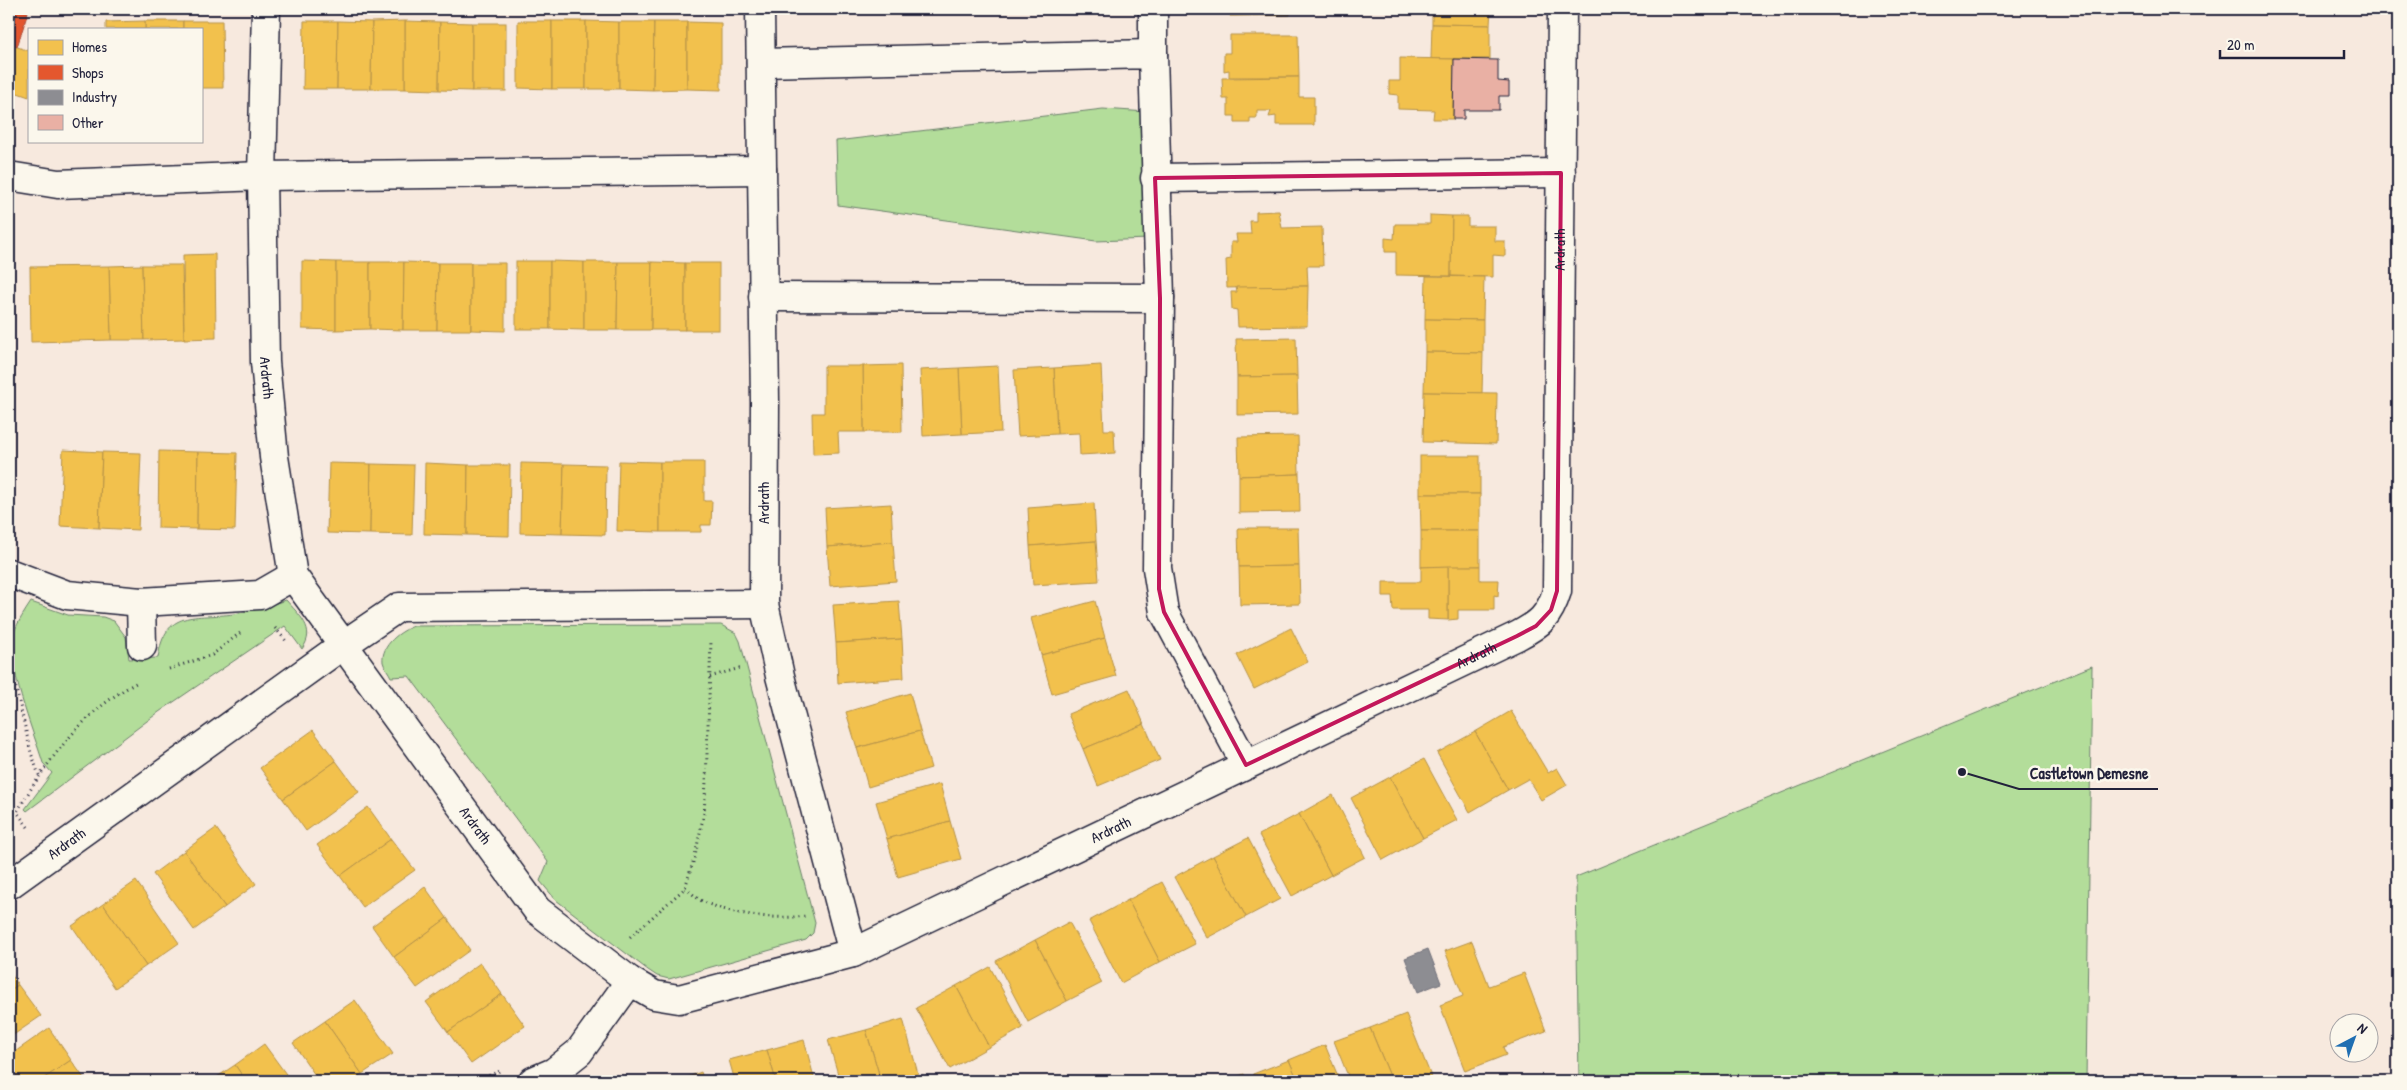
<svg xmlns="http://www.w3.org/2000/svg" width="2407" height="1090" font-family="'Patrick Hand',sans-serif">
<rect width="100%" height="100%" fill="#f7e9de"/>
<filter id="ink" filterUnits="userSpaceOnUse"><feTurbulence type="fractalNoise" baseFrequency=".02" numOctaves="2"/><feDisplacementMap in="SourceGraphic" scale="10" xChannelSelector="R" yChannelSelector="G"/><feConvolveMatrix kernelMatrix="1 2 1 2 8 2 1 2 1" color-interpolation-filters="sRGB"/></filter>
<g filter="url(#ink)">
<g fill="#b3dd9a" stroke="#6a806a">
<polygon points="1103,109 1147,112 1149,239 1096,241 838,205 836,141"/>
<path d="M286,600c13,15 31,29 16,49l-17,-23 -126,86 -132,99 -2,-2 27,-36 -9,-10c-9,-30 -39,-103 -29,-131 4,-10 11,-21 17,-30l37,13 35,2 11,4 12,16 3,22 29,-1c7,-50 37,-39 76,-44 18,-3 35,-9 52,-14z"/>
<path d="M721,625l15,8 4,8 75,282 -2,10 -7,7 -137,39 -12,-3 -9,-6 -92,-70 -16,-19 8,-19 -139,-186 -18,1c-2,-5 -7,-10 -8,-15 -2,-17 17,-31 31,-36z"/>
<polygon points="2092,666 2086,1081 1579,1081 1576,877"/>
</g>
<g fill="#f2c14e" stroke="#b49148">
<polygon points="1230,9 1290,9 1290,15 1230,16"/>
<polygon points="1432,9 1491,9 1490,25 1432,24"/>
<rect x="145" y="21" width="38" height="8"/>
<polygon points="145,21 145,29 106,29 106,22"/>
<polygon points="183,21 222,21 223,88 201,88 201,29 183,29"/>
<polygon points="304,21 338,21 337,89 303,89"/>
<polygon points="338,21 372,22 371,89 337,89"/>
<polygon points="405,21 440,22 439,90 405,89"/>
<polygon points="405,21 405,89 371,89 372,22"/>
<polygon points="518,21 552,21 552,89 518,88"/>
<rect x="552" y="21" width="34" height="68"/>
<polygon points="586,21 619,22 619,89 586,89"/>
<polygon points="440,22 472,23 472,91 439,90"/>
<polygon points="619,22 654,22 653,90 619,89"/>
<polygon points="654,22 687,22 687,89 653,90"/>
<polygon points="687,22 721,23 721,90 687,89"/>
<rect x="472" y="23" width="34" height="68"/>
<polygon points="1432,24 1490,25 1490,59 1431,59"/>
<polygon points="1230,35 1298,35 1299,77 1229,77 1229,70 1224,71 1224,53 1230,53"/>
<polygon points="9,44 29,51 29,97 9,90"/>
<polygon points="1400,58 1454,59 1453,119 1433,119 1434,110 1398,109 1398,95 1389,94 1389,81 1400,81"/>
<polygon points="1299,77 1299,97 1314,97 1314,125 1276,125 1276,116 1269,117 1271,111 1257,111 1257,118 1250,118 1250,123 1235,123 1235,116 1228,116 1228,99 1223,99 1222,78"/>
<polygon points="1279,211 1282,228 1322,227 1323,266 1307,266 1308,286 1227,288 1226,260 1231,259 1231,242 1237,242 1236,234 1251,234 1250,221 1256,221 1256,212"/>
<polygon points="1430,215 1452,216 1451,276 1396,275 1396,252 1385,252 1385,238 1394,239 1395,224 1430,224"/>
<polygon points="1452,216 1468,216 1468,226 1495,226 1495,241 1505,241 1505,256 1493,255 1493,277 1451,276"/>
<polygon points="215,254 216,338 184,339 183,255"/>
<polygon points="302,261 336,262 336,330 302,329"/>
<rect x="516" y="261" width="34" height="68"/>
<polygon points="550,261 584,262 584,330 550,329"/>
<polygon points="336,262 370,262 370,329 336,330"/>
<polygon points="370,262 404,262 403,330 370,329"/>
<polygon points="404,262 438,263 437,330 403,330"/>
<polygon points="584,262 618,262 617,330 584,330"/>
<polygon points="618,262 652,262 651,330 617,330"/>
<polygon points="652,262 685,263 685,330 651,330"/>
<polygon points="438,263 471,263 471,330 437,330"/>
<polygon points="471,263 505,263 505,331 471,330"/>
<rect x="685" y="263" width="34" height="67"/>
<polygon points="142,265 144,340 111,340 109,266"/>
<polygon points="142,265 182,265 184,339 144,340"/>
<polygon points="109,266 111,340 31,342 30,267"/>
<polygon points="1426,276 1484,277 1483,320 1425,319"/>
<polygon points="1308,286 1307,326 1238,327 1237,310 1232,309 1231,292 1237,292 1236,287"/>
<polygon points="1425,319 1483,320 1483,353 1425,352"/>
<polygon points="1296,338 1297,376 1237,377 1236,339"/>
<polygon points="1425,352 1483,353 1482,393 1424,392"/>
<polygon points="901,365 902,432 864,432 863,366"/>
<polygon points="1101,365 1104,430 1114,430 1115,453 1080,455 1079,433 1057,434 1054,368"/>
<polygon points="824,366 863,366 864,432 838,432 839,453 813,454 812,413 824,413"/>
<polygon points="998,366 1001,432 962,434 959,368"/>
<polygon points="959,368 962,434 923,436 920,370"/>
<polygon points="1054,368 1057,434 1018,436 1014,370"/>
<polygon points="1297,376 1298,414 1237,415 1237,377"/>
<polygon points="1424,392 1497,393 1496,444 1423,442"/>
<polygon points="1298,436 1299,474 1239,476 1238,437"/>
<polygon points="63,450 102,452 99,528 60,526"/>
<polygon points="159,451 198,452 197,529 158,528"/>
<polygon points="102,452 141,453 138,530 99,528"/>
<polygon points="198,452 237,453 235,530 197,529"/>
<rect x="1420" y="456" width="60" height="38"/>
<polygon points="619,461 660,462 660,532 617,531"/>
<polygon points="660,462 704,462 704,501 712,501 711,525 701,525 701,532 660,532"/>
<polygon points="329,463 371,464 370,534 327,533"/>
<polygon points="425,463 468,465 467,535 424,534"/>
<polygon points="521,463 564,464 562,534 520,533"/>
<polygon points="371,464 414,465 412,535 370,534"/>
<polygon points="564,464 606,465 605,535 562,534"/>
<polygon points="468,465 510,465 509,536 467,535"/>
<polygon points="1299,474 1300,512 1239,513 1239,476"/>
<polygon points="1420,494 1480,494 1480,531 1421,531"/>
<polygon points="1094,503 1096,541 1030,546 1028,508"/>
<polygon points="891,504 893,542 827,547 825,508"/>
<polygon points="1238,528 1298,528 1299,566 1239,567"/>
<polygon points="1421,531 1480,531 1480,566 1421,567"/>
<polygon points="1096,541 1099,581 1033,585 1030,546"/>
<polygon points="893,542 896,581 830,586 827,547"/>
<polygon points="1299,566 1300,604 1240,605 1239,567"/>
<polygon points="1448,566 1480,566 1480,580 1499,580 1498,596 1494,595 1494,610 1458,610 1458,619 1448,620"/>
<polygon points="1448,566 1448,620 1428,619 1428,610 1393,610 1392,596 1383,596 1383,582 1421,582 1421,567"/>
<polygon points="899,601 902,639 836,643 833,605"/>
<polygon points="1095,601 1105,638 1041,655 1031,618"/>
<polygon points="1291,628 1308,662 1254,689 1237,655"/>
<polygon points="1105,638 1116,676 1052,694 1041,655"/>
<polygon points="902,639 904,678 838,683 836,643"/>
<polygon points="1129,689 1144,724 1083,749 1068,714"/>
<polygon points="910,693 920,731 857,748 846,712"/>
<polygon points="1511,711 1548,773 1557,768 1567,785 1541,800 1528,779 1508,790 1475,732"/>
<polygon points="1144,724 1160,760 1098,786 1083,749"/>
<polygon points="313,730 336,761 283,799 260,768"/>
<polygon points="920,731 931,768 868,787 857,748"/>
<polygon points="1475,732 1508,790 1470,812 1437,753"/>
<polygon points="1424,759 1457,820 1423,838 1390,777"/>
<polygon points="336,761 359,792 306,831 283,799"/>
<polygon points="1390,777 1423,838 1383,860 1351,798"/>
<polygon points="940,784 950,821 887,839 876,802"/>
<polygon points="1333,795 1365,857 1331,875 1299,814"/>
<polygon points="368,807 391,839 340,876 317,845"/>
<polygon points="1299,814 1331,875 1292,896 1259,835"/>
<polygon points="950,821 961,859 898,877 887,839"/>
<polygon points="216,828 256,884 225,907 184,851"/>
<polygon points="1248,838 1280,899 1246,917 1213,856"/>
<polygon points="391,839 415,870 363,907 340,876"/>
<polygon points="184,851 225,907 194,930 153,874"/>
<polygon points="1213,856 1246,917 1207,938 1174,877"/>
<polygon points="136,881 179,943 146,966 103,904"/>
<polygon points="1162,882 1195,944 1160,962 1128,900"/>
<polygon points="425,887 447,918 394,957 372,926"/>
<polygon points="1128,900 1160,962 1121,983 1089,921"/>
<polygon points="103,904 146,966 115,988 72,926"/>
<polygon points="447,918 470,950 417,988 394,957"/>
<polygon points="1069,922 1102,983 1067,1001 1035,940"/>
<polygon points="1035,940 1067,1001 1028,1022 996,961"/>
<polygon points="1472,941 1489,986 1524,973 1546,1031 1503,1047 1506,1055 1465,1071 1440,1005 1463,996 1445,951"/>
<polygon points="480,963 502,994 448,1032 426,1002"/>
<polygon points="990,967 1023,1028 989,1047 956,986"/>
<polygon points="9,971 18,985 9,991"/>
<polygon points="18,985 41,1016 9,1038 9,991"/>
<polygon points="956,986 989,1047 950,1069 916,1008"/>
<polygon points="502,994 525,1026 471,1064 448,1032"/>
<polygon points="355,1000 393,1054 362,1074 325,1021"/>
<polygon points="1406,1014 1432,1079 1426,1081 1411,1081 1409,1076 1392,1081 1370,1028"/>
<polygon points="903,1019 920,1081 881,1081 866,1030"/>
<polygon points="325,1021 362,1074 352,1081 319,1081 293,1043"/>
<polygon points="49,1028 71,1060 40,1081 9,1081 9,1056"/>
<polygon points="1370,1028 1392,1081 1350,1081 1334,1041"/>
<polygon points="866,1030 881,1081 840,1081 828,1040"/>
<polygon points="804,1040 815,1081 776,1081 767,1050"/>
<polygon points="264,1044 291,1081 246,1081 235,1065"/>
<polygon points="1325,1045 1340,1081 1298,1081 1289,1060"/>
<polygon points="767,1050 776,1081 735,1081 729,1060"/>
<polygon points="71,1060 86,1081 40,1081"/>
<polygon points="1289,1060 1298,1081 1256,1081 1253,1074"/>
<polygon points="235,1065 246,1081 211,1081"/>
<polygon points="701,1072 704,1081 677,1081"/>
<polygon points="1244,1074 1246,1081 1226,1081"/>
</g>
<polygon fill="#e4572e" stroke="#aa4732" points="9,9 28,12 17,47 9,44"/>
<polygon fill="#8d8d92" stroke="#6d6d78" points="1428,949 1441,983 1418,992 1405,958"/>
<polygon fill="#e9b0a4" stroke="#22223b" points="1454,59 1498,60 1498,81 1509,82 1509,96 1499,96 1499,110 1464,110 1464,119 1453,119"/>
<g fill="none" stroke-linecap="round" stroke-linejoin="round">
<g stroke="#22223b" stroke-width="31">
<g id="minor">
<path id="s1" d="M266,9l-4,167 3,186 9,95 19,119 244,334 93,71"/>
<polyline points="760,9 765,402 764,604 780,676 853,953"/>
<polyline points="1153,54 1153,9"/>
<polyline points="761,63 1153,54 1160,298 1157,568 1164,612 1246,765"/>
<polyline points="9,176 58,184 262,176 762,170"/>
<polyline points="1155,178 1561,173"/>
<polyline points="763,297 1160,298"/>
<polyline points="9,573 67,595 141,602 260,595 293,576"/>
<polyline points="141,602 142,646"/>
<path id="s2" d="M9,885l334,-240 56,-38 365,-3"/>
<path id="s3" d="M533,1081l21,-9 25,-20 51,-71 24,14 25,4 174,-46 664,-317c23,-12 32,-19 40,-45l5,-582"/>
</g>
</g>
<g stroke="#22223b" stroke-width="3" stroke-dasharray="1 4" stroke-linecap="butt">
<polyline points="9,625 15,612"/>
<polyline points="275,628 287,642"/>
<polyline points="9,658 31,753 39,775"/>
<polyline points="169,669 212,655 240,633"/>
<polyline points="710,677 743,667"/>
<path d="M28,827l-11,-15c29,-50 68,-103 121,-130"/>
<path d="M685,888c6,4 12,11 19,14 29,13 71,18 102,14"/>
<polyline points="630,937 685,888 695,856 704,813 706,782 711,641"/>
<polyline points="475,1081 500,1071"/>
</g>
<use href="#minor" stroke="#fbf7ec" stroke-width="28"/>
</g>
</g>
<path fill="none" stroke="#c2185b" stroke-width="4" stroke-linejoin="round" d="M1561,173l-4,418 -6,19 -15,16 -19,10 -271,129 -82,-153 -5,-23 1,-291 -5,-120z"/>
<g text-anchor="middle" stroke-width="5" stroke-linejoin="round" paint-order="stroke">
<g font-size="15" fill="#22223b" stroke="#fbf7ec">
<text dy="5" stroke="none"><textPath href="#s3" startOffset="1515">Ardrath</textPath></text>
<text dy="5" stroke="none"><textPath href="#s1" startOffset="369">Ardrath</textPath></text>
<text transform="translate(764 503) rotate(-90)" y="5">Ardrath</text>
<text dy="5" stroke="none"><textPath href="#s3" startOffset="1066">Ardrath</textPath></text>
<text dy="5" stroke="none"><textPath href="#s1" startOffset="878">Ardrath</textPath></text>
<text dy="5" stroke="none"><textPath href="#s3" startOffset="661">Ardrath</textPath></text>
<text dy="5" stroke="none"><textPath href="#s2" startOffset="71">Ardrath</textPath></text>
</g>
</g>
<path fill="none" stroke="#22223b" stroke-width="2" d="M1962 772L2019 789H2158"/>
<circle fill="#22223b" stroke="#fbf7ec" stroke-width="2" cx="1962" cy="772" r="5"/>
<g font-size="16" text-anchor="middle" font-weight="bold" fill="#22223b" stroke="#fbf7ec" stroke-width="5" stroke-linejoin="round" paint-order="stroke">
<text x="2089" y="779">Castletown Demesne</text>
</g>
<rect width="2407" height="1090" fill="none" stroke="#fbf7ec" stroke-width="30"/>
<rect x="15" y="15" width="2377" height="1060" fill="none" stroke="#22223b" stroke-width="2" filter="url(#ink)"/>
<rect x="28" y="28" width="175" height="115" fill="#fbf7ec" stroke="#a4a2a5"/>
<rect x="38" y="40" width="25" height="15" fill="#f2c14e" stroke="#a4a2a5"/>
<text x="72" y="52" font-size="15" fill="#22223b">Homes</text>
<rect x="38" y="65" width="25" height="15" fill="#e4572e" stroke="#a4a2a5"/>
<text x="72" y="78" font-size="15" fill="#22223b">Shops</text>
<rect x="38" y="90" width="25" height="15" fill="#8d8d92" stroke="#a4a2a5"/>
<text x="72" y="102" font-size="15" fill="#22223b">Industry</text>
<rect x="38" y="115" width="25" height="15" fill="#e9b0a4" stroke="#a4a2a5"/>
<text x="72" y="128" font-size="15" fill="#22223b">Other</text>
<g transform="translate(2354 1038) rotate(41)"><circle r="24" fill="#fbf7ec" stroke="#a4a2a5"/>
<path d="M0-4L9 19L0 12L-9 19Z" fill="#1f6fb2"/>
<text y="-8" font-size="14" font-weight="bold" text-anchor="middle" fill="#22223b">N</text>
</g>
<path d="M2220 50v8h124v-8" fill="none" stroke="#22223b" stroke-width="2.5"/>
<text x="2227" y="50" font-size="15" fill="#22223b" stroke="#fbf7ec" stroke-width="4" paint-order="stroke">20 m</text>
</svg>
